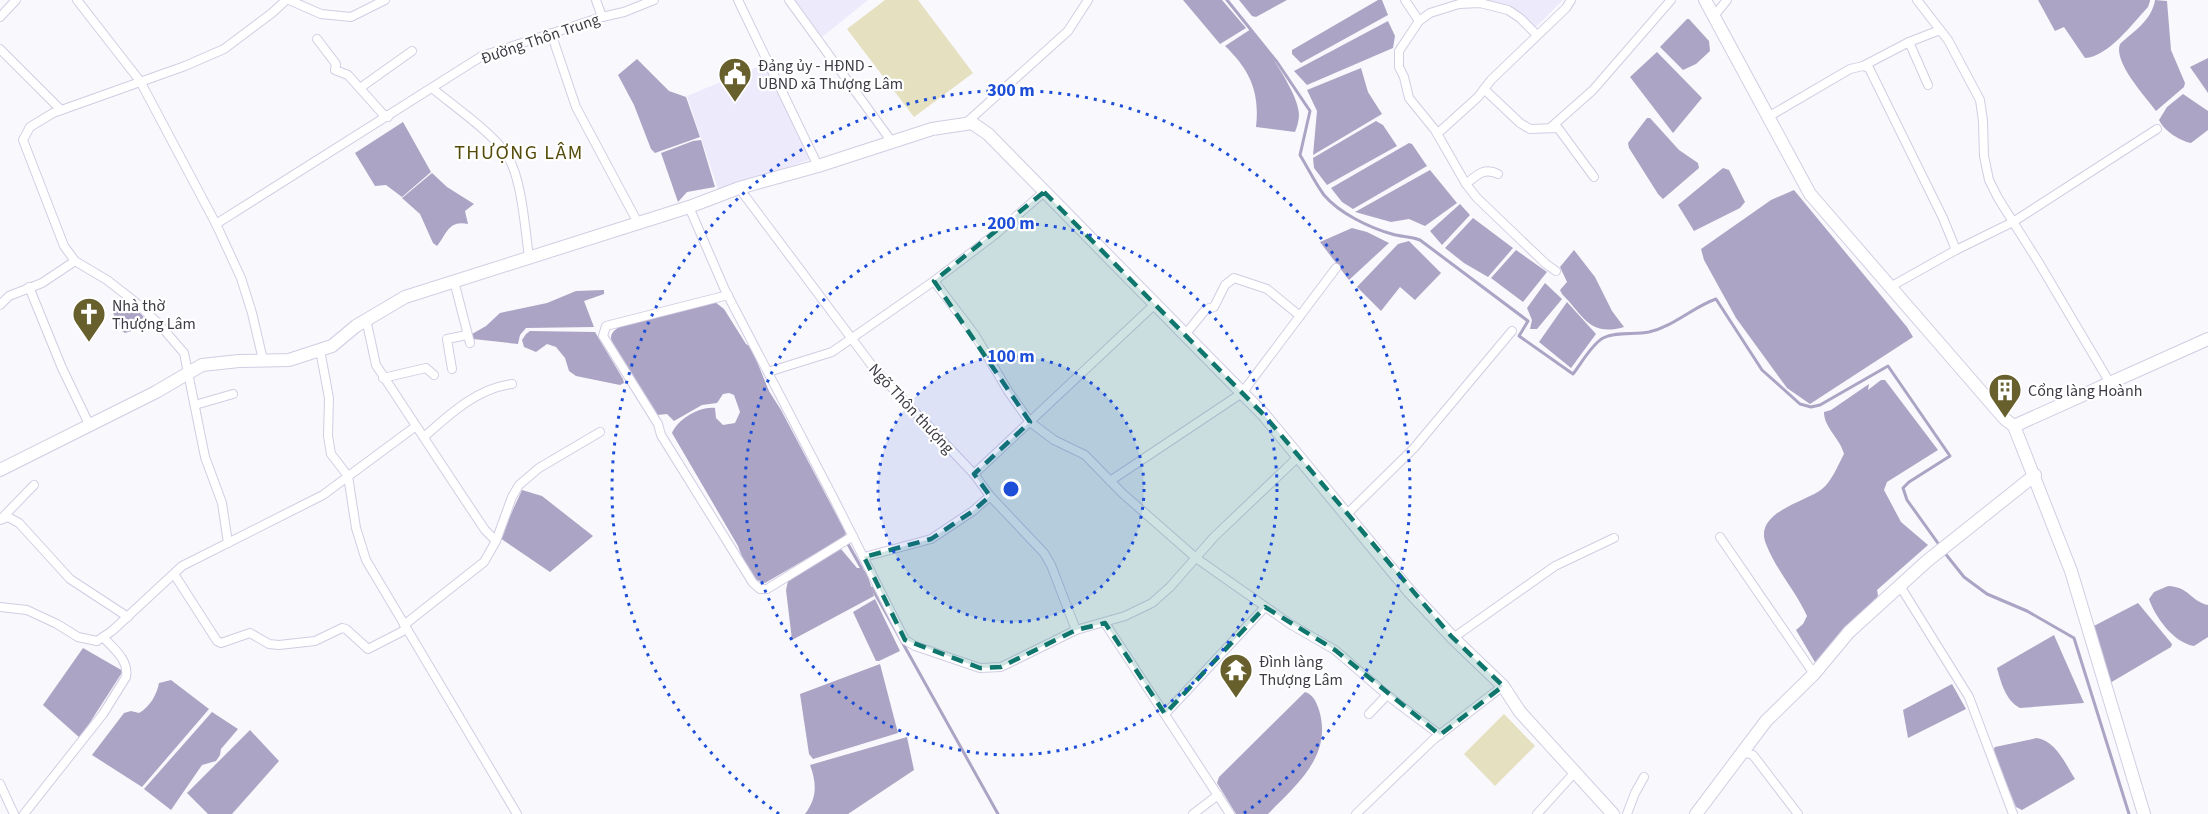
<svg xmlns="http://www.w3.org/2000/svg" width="2208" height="814" font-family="'Source Sans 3',sans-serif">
<rect width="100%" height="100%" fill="#f9f8fc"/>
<g fill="#edeafc">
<polygon points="795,0 868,0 822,37"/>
<polygon points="1488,0 1563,0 1535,28 1522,14 1514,9 1486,1"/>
<polygon points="764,64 811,159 719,192 687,96"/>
</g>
<g fill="#e5e0c0">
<polygon points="885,0 918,0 973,73 914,117 847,29"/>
<polygon points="1504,714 1535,746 1495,786 1464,754"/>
</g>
<g fill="#aca4c4">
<polygon points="1183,0 1222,0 1246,28 1220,44"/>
<polygon points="1239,0 1287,0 1256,17 1252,16"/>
<polygon points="1378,0 1382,0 1388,15 1301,63 1292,54 1292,50"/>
<path d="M2038,0h112v1l-2,6c-15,16 -40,50 -63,51l-21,-31 -9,4z"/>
<path d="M2155,0l12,1 4,49 14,33 -1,4 -28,24c-11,-15 -43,-49 -36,-67 14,-13 32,-24 35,-44z"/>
<polygon points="1687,19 1689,19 1709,41 1710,51 1696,64 1683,70 1660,47"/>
<polygon points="1388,21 1395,36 1393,48 1307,85 1294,71"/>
<path d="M1251,29c14,17 47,63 48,85 0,7 -2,13 -4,18l-39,-5c4,-35 -6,-57 -31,-81z"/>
<polygon points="1657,52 1702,98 1673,133 1630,77"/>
<polygon points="2208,58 2208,93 2190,67"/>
<polygon points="637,59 669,91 686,97 700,137 655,153 651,149 634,105 618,75"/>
<polygon points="1361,68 1368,92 1382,114 1313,155 1317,111 1307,90"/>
<path d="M2183,94l25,17v19l-17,13c-11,-2 -27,-12 -32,-23l8,-13z"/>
<polygon points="1647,118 1650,118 1679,150 1698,163 1699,168 1663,199 1658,194 1629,148 1628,143"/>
<polygon points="1376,121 1383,125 1397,146 1327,185 1314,168 1313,158"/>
<polygon points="403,122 431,172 402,197 386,185 375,186 355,153"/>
<polygon points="701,140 715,187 687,192 678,202 661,153 693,141"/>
<polygon points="1409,143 1412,144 1427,166 1353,209 1342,202 1331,188"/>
<polygon points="1723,168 1729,170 1745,202 1740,208 1694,231 1678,205"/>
<polygon points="1430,170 1457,203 1425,226 1409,219 1391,222 1355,212"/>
<path d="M432,173l15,14 27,17 -9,7 3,13c-20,-4 -21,10 -31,22l-4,-3 -13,-29 -18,-16z"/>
<polygon points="1794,190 1907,327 1913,337 1810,404 1787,388 1736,318 1704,260 1701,249 1771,200"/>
<polygon points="1460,204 1470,215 1442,245 1430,231"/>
<polygon points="1473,218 1513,248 1488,277 1464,263 1445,248"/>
<polygon points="1352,228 1367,232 1389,243 1349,280 1320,242"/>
<polygon points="1409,241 1441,273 1415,300 1400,287 1381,311 1357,287 1398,244"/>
<polygon points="1516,250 1547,272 1523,302 1491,278"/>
<path d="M1574,250l21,27 17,34 12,16c-35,10 -40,-11 -62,-33l-2,-4 7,-8 -7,-15z"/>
<polygon points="1545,283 1562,299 1537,329 1530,329 1532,320 1527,308"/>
<polygon points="604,290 604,294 584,301 594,327 526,328 520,335 518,344 473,339 472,334 486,326 500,313 547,303 576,291"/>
<path d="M126,302c8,3 20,15 21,24l-22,7 -3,-2 -10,-20z"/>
<path d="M715,302l9,7 22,35 5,3 18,44 12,19 65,123 -2,4 -79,46 -8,-3 -10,-10 -9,-24 -66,-113c6,-14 28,-27 43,-25l1,10 7,7 12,-2 5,-11 -6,-17 -5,-2 -6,1 -6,9 -15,2 -28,16 -7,-7 -10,1c-10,-13 -44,-62 -46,-77 0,-7 7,-10 12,-13z"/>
<polygon points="1567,302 1596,334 1571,368 1539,342"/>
<polygon points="530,331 595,332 623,379 624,383 620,385 576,376 569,371 565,358 556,347 547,344 536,352 524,347 522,340 526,334"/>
<path d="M1881,380h4l53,70 -51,32 -3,8 17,32 27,23 -51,45 1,5 -2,6 -60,63 -20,-34 7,-6 4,-8c-11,-25 -31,-46 -41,-72 -13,-32 40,-42 56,-55 10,-8 16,-24 22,-35 -4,-16 -20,-26 -20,-42l7,-2 38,-26 -1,6z"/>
<polygon points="522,490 542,496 593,536 550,572 500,538"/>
<polygon points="841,549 857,568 862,568 867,573 874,596 792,640 786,590 788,581"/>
<path d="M2168,586c22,1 22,15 40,19v32l-14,9c-20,-3 -39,-29 -45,-47l5,-7z"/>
<polygon points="875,599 900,651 879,661 876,661 853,612"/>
<polygon points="2138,603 2172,644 2171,647 2110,683 2090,628"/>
<path d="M2054,635l30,68 -64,5c-14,-7 -19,-25 -23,-40z"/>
<polygon points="83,648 123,671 80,738 43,705"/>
<polygon points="880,664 898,733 813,759 809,754 800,694"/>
<path d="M171,680l38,29 -67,78 -50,-32 32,-42 7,-2 8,2c11,-6 18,-19 20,-30z"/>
<polygon points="1952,684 1966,709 1908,738 1903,710"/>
<path d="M1305,692c9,3 11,10 14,18 14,46 -23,75 -51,104h-32l-19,-31 2,-6z"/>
<polygon points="212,712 238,729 221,749 220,755 216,761 202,765 171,810 144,789"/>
<polygon points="250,730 279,761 232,814 208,814 187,793"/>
<path d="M907,737l7,33 -66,44h-43c12,-16 12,-30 5,-49z"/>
<path d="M2037,738c19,3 29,27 38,41l-53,31 -6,-3 -23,-56 2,-4z"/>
</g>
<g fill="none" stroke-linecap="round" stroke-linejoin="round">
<g stroke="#aca4c4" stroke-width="3">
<path d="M1227,0l50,62 33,49 -10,44c8,13 15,28 24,40 15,18 46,33 68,39 9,3 18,2 28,6l108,81 -9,15 54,38c8,-10 18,-29 30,-36 13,-7 32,-3 46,-6 25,-6 44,-25 67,-33l46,71 38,34 11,3 9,-2 68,-39 62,90 -41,26 -6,6 4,12 33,46"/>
<polyline points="844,537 862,569"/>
<polyline points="1944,552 1964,577 1987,594 2027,611 2074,638 2129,814"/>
<polyline points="872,588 998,814"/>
</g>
<g stroke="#d2cde3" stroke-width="10">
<g id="street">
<polyline points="77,0 140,81 216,224 241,278 252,313 263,360"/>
<polyline points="289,0 321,14 351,17 385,0"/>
<polyline points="596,0 602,17"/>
<polyline points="738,0 818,166"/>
<polyline points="789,0 892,142"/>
<polyline points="1405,0 1419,21"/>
<polyline points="1917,0 1948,40 1980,100 1983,121 1984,156 1989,180 1998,198 2039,263 2110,383"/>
<polyline points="1714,16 1727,0"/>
<polyline points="0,17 16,0"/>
<polyline points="551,33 576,107 638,223"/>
<polyline points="1537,35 1520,18 1508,10 1480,3 1459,4 1430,13 1419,21 1399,51 1399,67 1404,77 1409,98 1435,130 1466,184 1477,198 1546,264 1556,271"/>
<polyline points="317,39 336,64 335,70 348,75 382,113 388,117"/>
<polyline points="1909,42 1940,30"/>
<polyline points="0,49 61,110"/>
<polyline points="1863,66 1909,42 1928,85"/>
<polyline points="360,88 412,51"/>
<path d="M432,88c20,17 64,47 76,69 14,23 17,72 21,100"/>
<polyline points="1484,89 1520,123 1530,129 1558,128 1594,177"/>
<polyline points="1768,117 1850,69 1863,66 1869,68 1943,218 1956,250"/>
<polyline points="966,123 1068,31 1088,0"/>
<polyline points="1550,128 1593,90 1671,0"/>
<polyline points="1437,134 1478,97 1491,80 1566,8 1571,0"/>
<path d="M1466,184c11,-9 18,-17 32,-10"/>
<polyline points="739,188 876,371 974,474 990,496 1044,553 1051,565 1076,630"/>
<polyline points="689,207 725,290 834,499 905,640 915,646 980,668 1001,667 1076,630 1125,616 1152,603 1170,587 1214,537 1298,457"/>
<polyline points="216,224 482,56 602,17 624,12 654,0"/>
<polyline points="454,281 470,343"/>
<polyline points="934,281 975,335 1008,391 1030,422 1054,440 1085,455 1122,493 1196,558 1290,624 1335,650 1387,695 1440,735"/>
<polyline points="29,287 62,368 90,426"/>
<polyline points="1890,287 1956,250 2013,222 2157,129"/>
<polyline points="728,295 606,326 603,336 658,424 661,435 753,583 760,589 767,589 853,536"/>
<polyline points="0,305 9,296 42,283 75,261"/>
<polyline points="366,319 376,365 459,491 485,530 496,541"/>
<polyline points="1184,336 1206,309 1214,307 1225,285 1234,278 1267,289 1300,316"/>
<polyline points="320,350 329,398 328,436 331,454 348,476 356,528 366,560 517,814"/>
<polyline points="452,369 447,339 467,335"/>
<polyline points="768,372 832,352 934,281 997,233 1044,192"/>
<polyline points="383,378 426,368 434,375"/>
<polyline points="195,405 233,394"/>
<path d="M424,437c26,-23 52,-48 88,-53"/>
<polyline points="974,474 1154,305"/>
<polyline points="1110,481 1242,393 1336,268"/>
<polyline points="1346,515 1414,448 1512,331"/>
<polyline points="2,518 34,485"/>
<polyline points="0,520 8,517 19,523 70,579 128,617"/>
<polyline points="1720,537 1814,674"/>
<polyline points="228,543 222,503 205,457 184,353 159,324 134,301 107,280 75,261 64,246 23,140 30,127 53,113 185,66 224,49 272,13 286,0"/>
<polyline points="864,557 931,539 973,511 990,496"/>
<polyline points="174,574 217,641 221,643 250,633 269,644 279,645 315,641 342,628 346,629 368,649 407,629"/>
<polyline points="1900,586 1969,697 2013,814"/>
<polyline points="0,607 27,610 57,624 78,637 97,641 112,631 182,566 323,495 416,426"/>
<polyline points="1105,623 1230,814"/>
<polyline points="404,625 484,562 496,541 512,497 519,485 539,468 600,432"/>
<polyline points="1453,638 1555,566 1614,538"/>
<polyline points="1165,714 1265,607"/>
<polyline points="1369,714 1387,695"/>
<polyline points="1742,752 1753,755 1798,814"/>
<polyline points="0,784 14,814"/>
<path d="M24,814l79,-100 23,-37c3,-17 -12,-28 -23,-40"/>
<polyline points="1193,814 1218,795"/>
<polyline points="1356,814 1434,739 1503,686"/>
<polyline points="1537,814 1575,772"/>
<polyline points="1627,814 1635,793 1644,777"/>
</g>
</g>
<g stroke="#d2cde3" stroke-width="14">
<g id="secondary">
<polyline points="1705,0 1810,194 2004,418"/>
<polyline points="2006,420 2014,426 2071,571 2144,814"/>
<polyline points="2014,426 2208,339"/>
<polyline points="0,470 156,392 202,365 239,361 289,360 332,346 356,326 405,297 689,207 739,188 818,166 932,129 972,123 988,134 1264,415 1410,592 1453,638 1503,686 1520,712 1613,814"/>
<polyline points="1696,814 1766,721 1814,674 1849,632 1927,561 2035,475"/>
</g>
</g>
<use href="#street" stroke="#fff" stroke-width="8"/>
<use href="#secondary" stroke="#fff" stroke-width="12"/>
</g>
<path fill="#0f766e" fill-opacity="0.2" stroke="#0f766e" stroke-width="4.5" stroke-dasharray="12 8" stroke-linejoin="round" d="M1044,192l220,223 187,221 52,50 -63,49 -105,-85 -70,-43 -100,107 -60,-91 -29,7 -75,37 -21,1 -75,-28 -41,-83 67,-18 42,-28 17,-15 -16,-22 56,-52 -96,-141z"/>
<circle cx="1011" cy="489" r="133" fill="#1d4ed8" fill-opacity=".12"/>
<g fill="none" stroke="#1d4ed8" stroke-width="3" stroke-dasharray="3 6">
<circle cx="1011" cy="489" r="133"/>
<circle cx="1011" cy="489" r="266"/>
<path d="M779 814A399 399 0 1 1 1243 814"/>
</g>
<defs>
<g id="civic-pin" transform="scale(1.725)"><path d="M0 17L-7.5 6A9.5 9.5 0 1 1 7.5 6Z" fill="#675f2c" stroke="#fff"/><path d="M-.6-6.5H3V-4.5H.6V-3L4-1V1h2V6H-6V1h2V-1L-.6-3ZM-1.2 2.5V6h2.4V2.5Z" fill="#fff"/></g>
<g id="church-pin" transform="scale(1.725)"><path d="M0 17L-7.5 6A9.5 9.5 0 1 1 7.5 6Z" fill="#675f2c" stroke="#fff"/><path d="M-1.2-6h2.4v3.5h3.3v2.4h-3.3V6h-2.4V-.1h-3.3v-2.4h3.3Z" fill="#fff"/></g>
<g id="building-pin" transform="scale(1.725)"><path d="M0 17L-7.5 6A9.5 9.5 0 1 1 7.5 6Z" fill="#675f2c" stroke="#fff"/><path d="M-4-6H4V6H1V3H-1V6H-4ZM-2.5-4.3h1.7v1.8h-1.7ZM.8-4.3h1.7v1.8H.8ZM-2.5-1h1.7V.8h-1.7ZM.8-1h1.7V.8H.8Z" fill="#fff"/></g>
<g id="temple-pin" transform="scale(1.725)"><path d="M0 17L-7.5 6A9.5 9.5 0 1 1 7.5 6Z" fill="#675f2c" stroke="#fff"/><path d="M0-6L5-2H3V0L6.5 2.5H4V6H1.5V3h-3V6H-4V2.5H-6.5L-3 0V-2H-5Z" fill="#fff"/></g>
</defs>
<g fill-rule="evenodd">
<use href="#civic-pin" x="735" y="74"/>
<use href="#church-pin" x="89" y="314"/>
<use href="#building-pin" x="2005" y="390"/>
<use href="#temple-pin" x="1236" y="670"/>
</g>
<g text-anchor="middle" stroke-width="4.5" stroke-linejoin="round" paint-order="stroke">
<g font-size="16" fill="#3d3b44" stroke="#fff">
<text transform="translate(540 38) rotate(-19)" y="6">Đường Thôn Trung</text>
<text transform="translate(912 408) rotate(47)" y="6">Ngõ Thôn thượng</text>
</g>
<g font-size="16" fill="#3d3b44" stroke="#fff" text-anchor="start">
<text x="758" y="71">Đảng ủy - HĐND -<tspan x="758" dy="18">UBND xã Thượng Lâm</tspan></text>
<text x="112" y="311">Nhà thờ<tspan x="112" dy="18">Thượng Lâm</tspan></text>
<text x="2028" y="396">Cổng làng Hoành</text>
<text x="1259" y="667">Đình làng<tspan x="1259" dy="18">Thượng Lâm</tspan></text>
</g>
<g font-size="20" letter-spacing="1.5" fill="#544b0a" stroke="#fff">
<text x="519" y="159">THƯỢNG LÂM</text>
</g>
</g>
<circle cx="1011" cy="489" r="9" fill="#1d4ed8" stroke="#fff" stroke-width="3"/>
<g font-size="18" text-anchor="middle" font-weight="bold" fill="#1d4ed8" stroke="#fff" stroke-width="4.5" stroke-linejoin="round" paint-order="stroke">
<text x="1011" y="96">300 m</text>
<text x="1011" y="229">200 m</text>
<text x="1011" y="362">100 m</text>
</g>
</svg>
